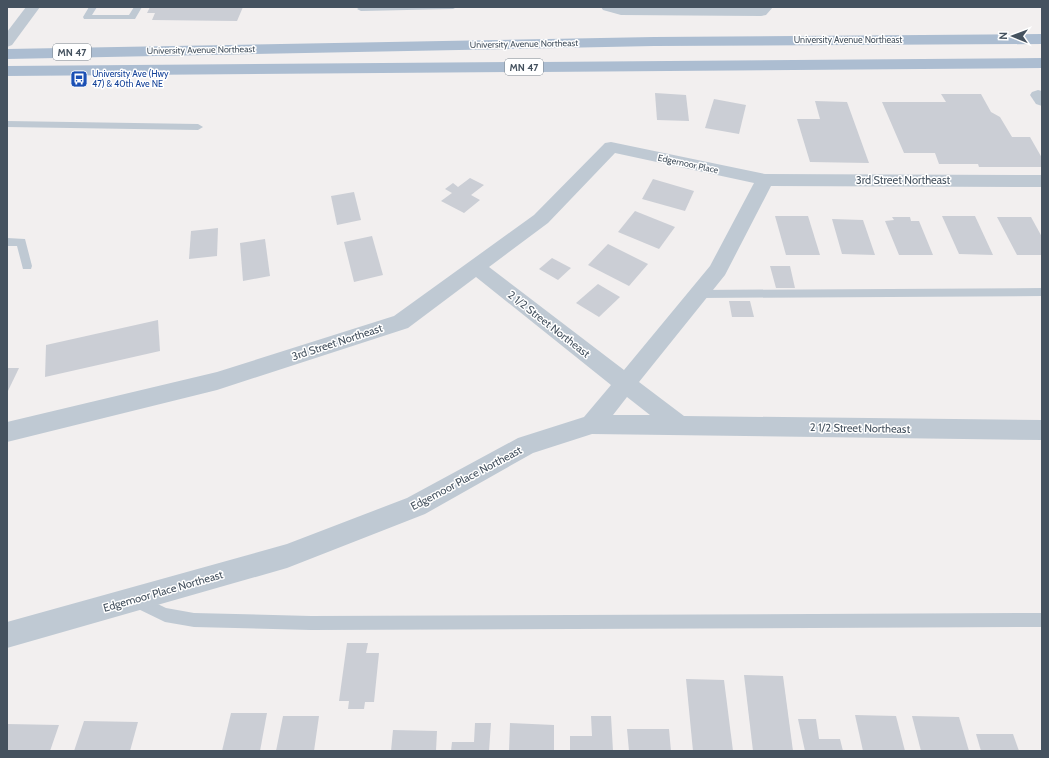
<svg xmlns="http://www.w3.org/2000/svg" width="1049" height="758" font-family="Cabin,sans-serif">
<rect width="100%" height="100%" fill="#f2efef"/>
<g fill="#cbced5">
<polygon points="150,7 243,7 237,21 152,20 155,13 147,13"/>
<polygon points="655,93 686,95 689,121 657,120"/>
<polygon points="941,94 981,94 991,112 1000,117 1012,137 1030,137 1042,158 1042,167 979,167 978,164 939,164 935,153 904,153 882,102 946,102"/>
<polygon points="714,99 746,105 739,134 705,128"/>
<polygon points="815,101 847,102 869,163 810,162 797,119 820,119"/>
<polygon points="470,178 484,185 471,195 480,200 464,213 441,201 452,193 445,189 453,183 458,187"/>
<polygon points="653,179 694,191 685,211 642,199"/>
<polygon points="354,192 361,220 337,225 331,196"/>
<polygon points="635,211 675,227 659,249 618,232"/>
<polygon points="775,216 808,216 820,255 786,255"/>
<polygon points="942,216 975,216 993,255 959,254"/>
<polygon points="892,217 910,217 911,221 919,221 933,255 899,255 885,221 894,220"/>
<polygon points="997,217 1031,217 1042,237 1042,255 1017,255"/>
<polygon points="832,219 863,220 875,255 842,254"/>
<polygon points="218,228 217,256 189,259 191,231"/>
<polygon points="372,236 383,275 354,282 344,242"/>
<polygon points="265,239 270,276 243,281 240,243"/>
<polygon points="608,244 648,264 629,286 588,265"/>
<polygon points="552,258 571,268 558,280 539,269"/>
<polygon points="770,266 790,266 795,288 776,288"/>
<polygon points="598,284 620,297 599,317 576,303"/>
<polygon points="729,301 750,301 754,317 732,317"/>
<polygon points="158,320 160,351 45,377 46,345"/>
<polygon points="7,368 19,368 7,393"/>
<polygon points="347,643 368,643 366,653 379,653 374,702 365,702 364,709 348,709 349,701 339,701"/>
<polygon points="744,675 783,676 793,751 753,751"/>
<polygon points="686,679 724,680 733,751 693,751"/>
<polygon points="231,713 267,713 260,751 222,751"/>
<polygon points="855,715 896,716 905,751 863,751"/>
<polygon points="283,716 319,716 314,751 276,751"/>
<polygon points="591,716 611,716 613,751 570,751 570,736 592,736"/>
<polygon points="912,716 959,717 969,751 921,751"/>
<polygon points="798,719 816,719 819,739 840,739 843,751 805,751"/>
<polygon points="84,721 138,722 130,751 74,751"/>
<polygon points="475,723 491,723 489,751 451,751 452,742 474,742"/>
<polygon points="510,723 554,725 554,751 509,751"/>
<polygon points="7,724 59,725 50,751 7,751"/>
<polygon points="627,729 669,729 671,751 629,751"/>
<polygon points="393,730 437,731 436,751 391,751"/>
<polygon points="976,734 1013,734 1019,751 981,751"/>
</g>
<g fill="none" stroke-linecap="round" stroke-linejoin="round">
<g fill="#bfc9d3" fill-rule="evenodd">
<polygon points="89,7 97,7 92,15 129,15 134,7 142,7 135,19 84,19 83,17"/>
<polygon points="360,7 457,7 453,9 361,11 357,9"/>
<polygon points="7,121 198,124 203,127 198,130 7,127"/>
<polygon points="7,238 25,239 32,266 31,269 23,269 17,246 7,246"/>
<polygon points="1042,288 1042,296 699,298 693,294 699,290"/>
<polygon points="135,593 166,608 194,613 311,616 1042,613 1042,627 311,630 194,627 165,622 130,605 128,600 130,595"/>
</g>
<g fill="#bfc9d3" fill-rule="evenodd">
<polygon points="601,7 757,8 773,7 766,15 761,16 621,15 603,10"/>
<polygon points="1038,90 1042,91 1042,106 1036,104 1030,95 1032,92"/>
<path d="M611,142l154,32 277,1v12l-271,-1 -46,89 -86,107 45,34 358,4v20l-450,-6 -59,19 -108,61 -138,54 -280,80v-26l280,-78 120,-46 111,-60 66,-21 27,-32 -135,-108 -68,51 -191,62 -210,52v-20l210,-50 177,-56 140,-101 71,-72zM615,153l139,30 -44,83 -86,104 -135,-103 59,-44zM627,397l23,18h-37z"/>
</g>
<polygon fill="#bfc9d3" fill-rule="evenodd" points="26,7 40,7 12,45 7,47 7,32"/>
<g fill="#acbdd1" fill-rule="evenodd">
<polygon points="1042,34 1042,44 654,46 7,59 7,49 654,37"/>
<polygon points="1042,58 1042,68 7,76 7,66"/>
</g>
</g>
<defs>
<g id="bus-square" transform="scale(0.9)"><rect x="-9" y="-9" width="18" height="18" rx="4" fill="#1a4fb4" stroke="#fff"/><path d="M-5-6H5V4H4V6H2V4H-2V6H-4V4H-5ZM-3.5-4V0h7V-4ZM-3.5 1.2v1.5H-2V1.2ZM2 1.2v1.5H3.5V1.2Z" fill="#fff"/></g>
</defs>
<g fill-rule="evenodd">
<use href="#bus-square" x="79" y="79"/>
</g>
<g text-anchor="middle" stroke-width="3" stroke-linejoin="round" paint-order="stroke">
<g font-size="9" fill="#45525f" stroke="#fff">
<text x="848" y="43">University Avenue Northeast</text>
<text transform="translate(524 44) rotate(-1)" y="3">University Avenue Northeast</text>
<text transform="translate(201 50) rotate(-1)" y="3">University Avenue Northeast</text>
<text transform="translate(688 164) rotate(12)" y="3">Edgemoor Place</text>
</g>
<g font-size="9" fill="#164399" stroke="#fff" text-anchor="start">
<text x="92" y="77">University Ave (Hwy<tspan x="92" dy="10">47) &amp; 40th Ave NE</tspan></text>
</g>
<g fill="#fff" stroke="#7d868f" stroke-width="1">
<rect x="53" y="44" width="38" height="16" rx="3"/>
<rect x="505" y="59" width="38" height="16" rx="3"/>
</g>
<g font-size="10" font-weight="bold" fill="#45525f">
<text x="72" y="56">MN 47</text>
<text x="524" y="71">MN 47</text>
</g>
<g font-size="11" fill="#45525f" stroke="#fff">
<text x="903" y="184">3rd Street Northeast</text>
<text transform="translate(549 324) rotate(38)" y="4">2 1/2 Street Northeast</text>
<text transform="translate(337 342) rotate(-18)" y="4">3rd Street Northeast</text>
<text transform="translate(860 428) rotate(1)" y="4">2 1/2 Street Northeast</text>
<text transform="translate(466 478) rotate(-28)" y="4">Edgemoor Place Northeast</text>
<text transform="translate(163 591) rotate(-16)" y="4">Edgemoor Place Northeast</text>
</g>
</g>
<rect width="1049" height="758" fill="none" stroke="#45525f" stroke-width="16"/>
<g transform="translate(1013 36) rotate(271)" stroke="#ffffff" stroke-width="3" paint-order="stroke">
<path d="M0-3L7 15L0 10L-7 15Z" fill="#45525f"/>
<text y="-6" font-size="11" font-weight="bold" text-anchor="middle" fill="#45525f">N</text>
</g>
</svg>
